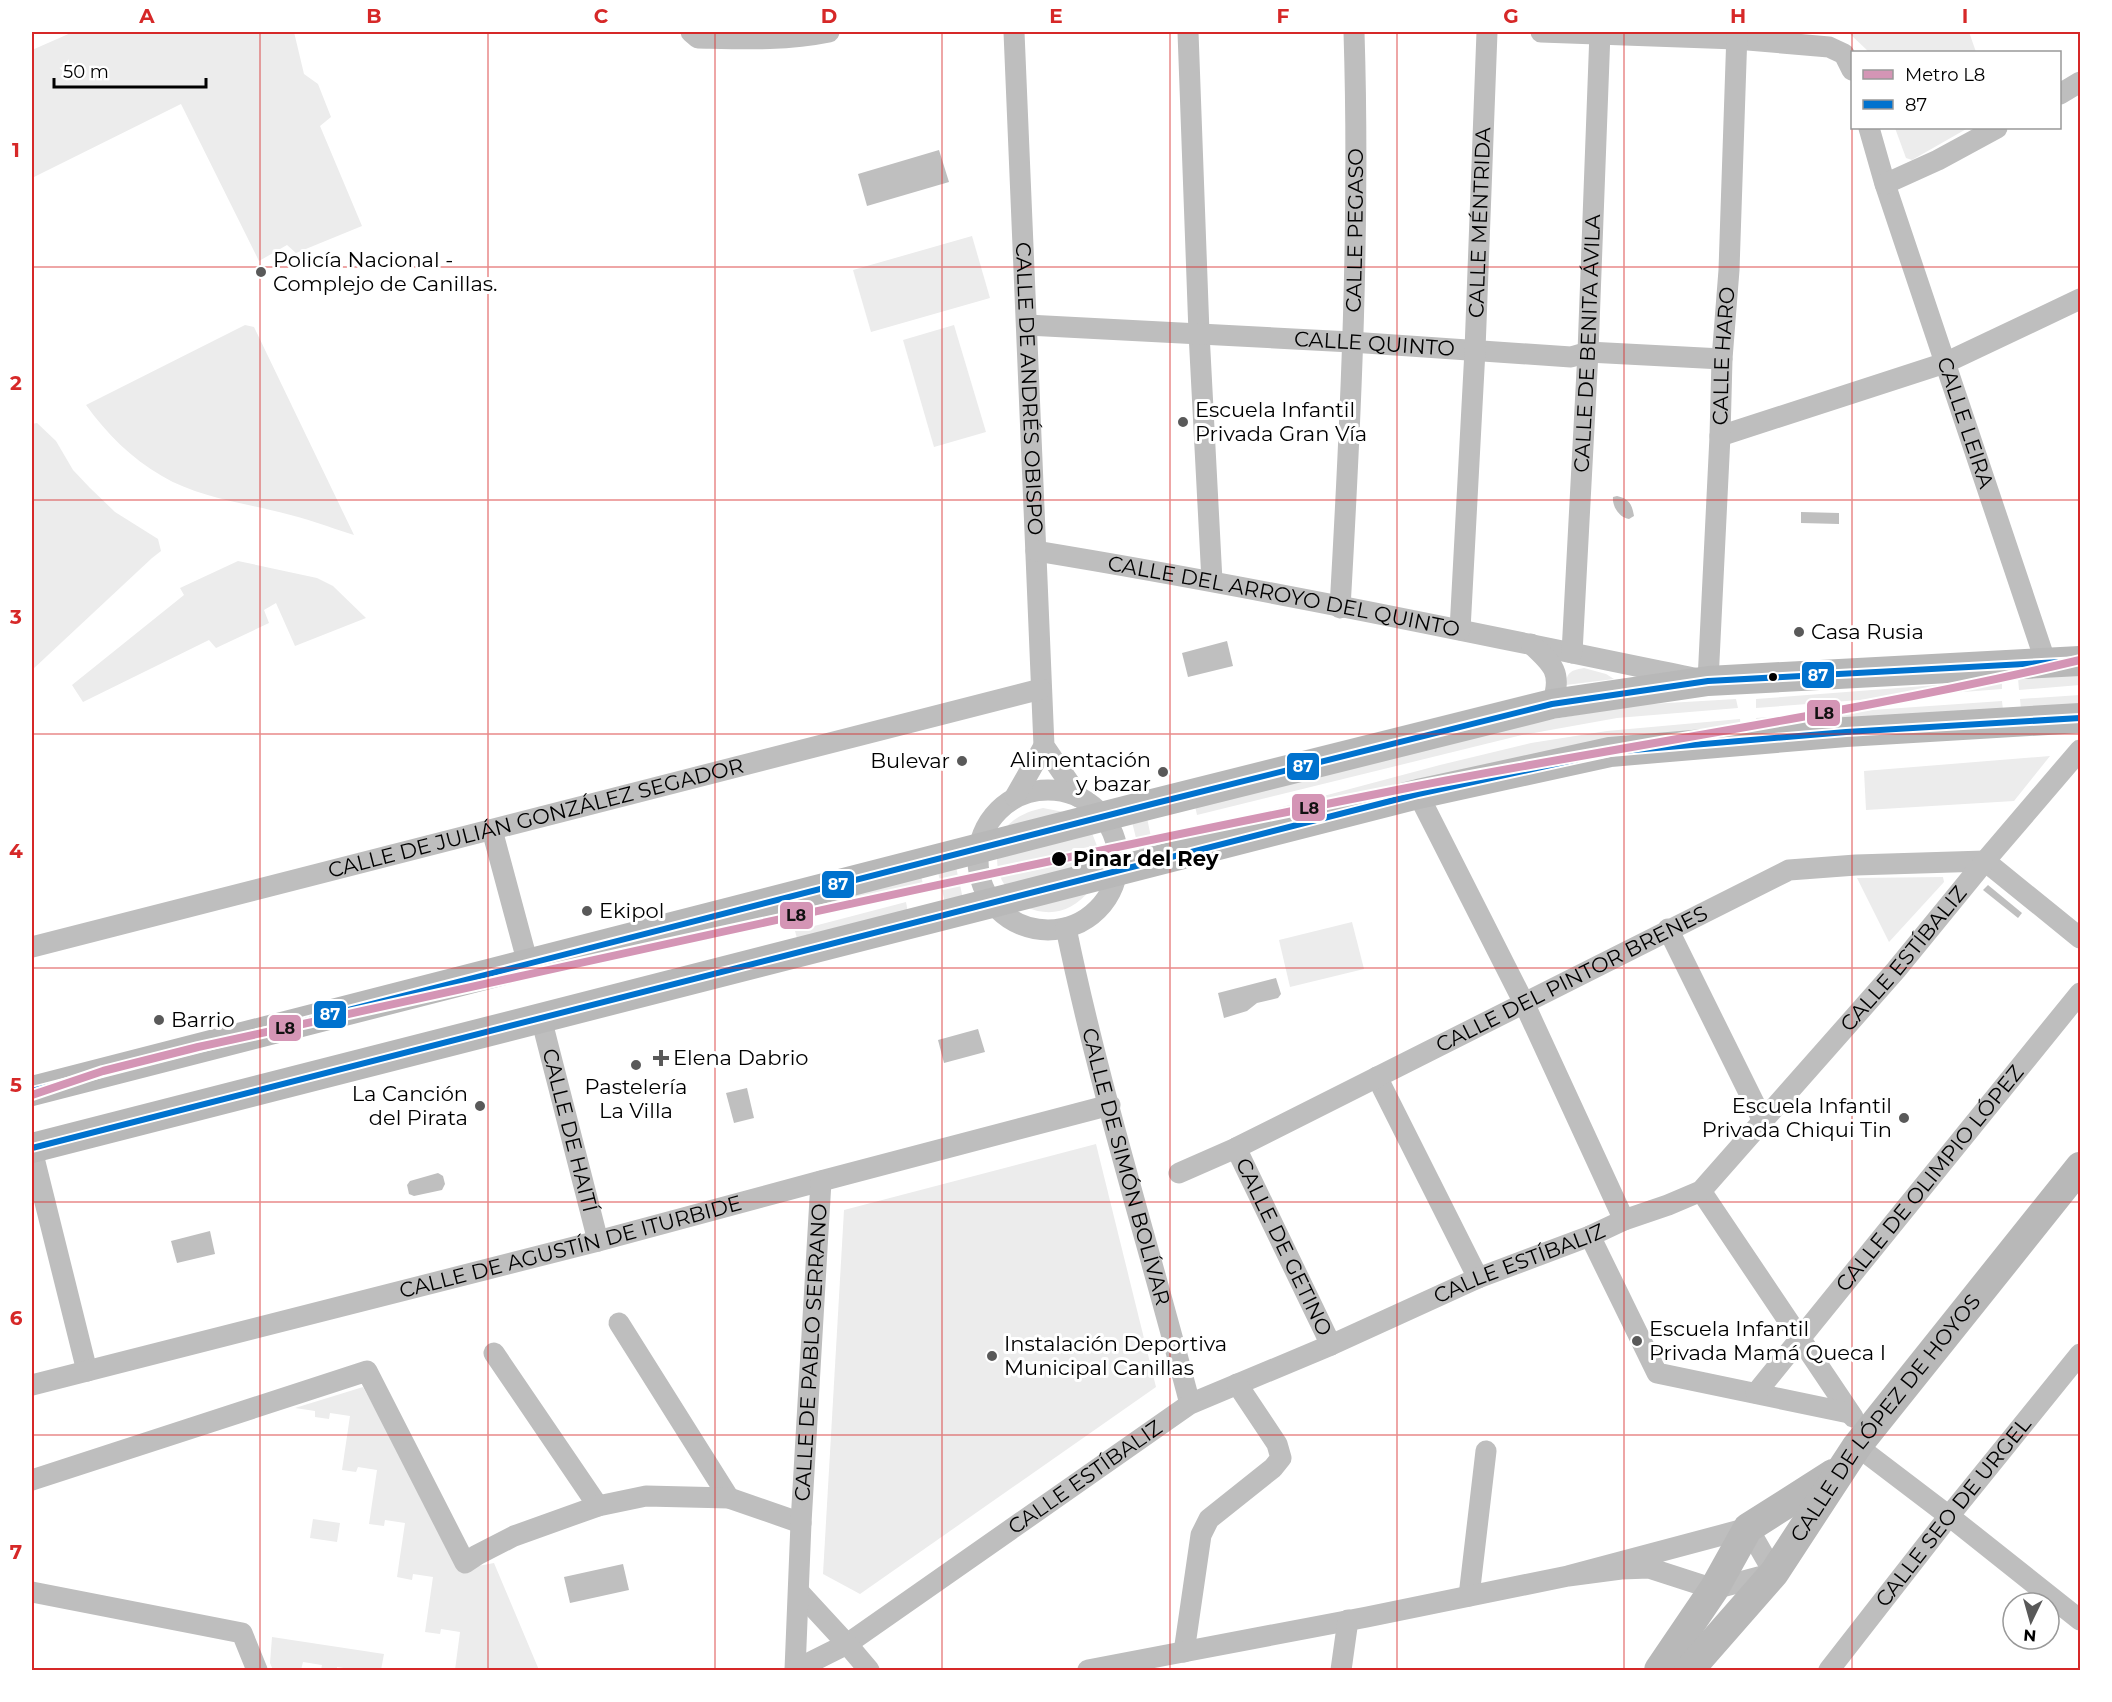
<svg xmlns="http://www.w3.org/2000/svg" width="2112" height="1702" font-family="Montserrat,sans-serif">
<rect width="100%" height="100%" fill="#fff"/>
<g fill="#ececec">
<polygon points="73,32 294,32 304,74 318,84 331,117 320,126 362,226 296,253 287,245 259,261 181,104 32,178 32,50"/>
<polygon points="1848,32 1969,32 1976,52 1869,52"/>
<polygon points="1895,128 1968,128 1912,160 1906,158"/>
<polygon points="972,236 990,298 871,332 853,270"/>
<path d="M245,325l9,2 100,208c-25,-8 -49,-17 -75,-23 -37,-9 -84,-16 -117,-36 -31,-18 -55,-42 -76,-71z"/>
<polygon points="954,325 986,432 934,447 903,340"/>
<polygon points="37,423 56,441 73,470 90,488 115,512 158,539 161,551 152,558 32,670 32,424"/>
<polygon points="238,561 317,578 333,586 366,618 295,646 276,603 264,610 269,623 216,648 209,640 83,702 72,685 184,595 180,588"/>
<path d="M1584,668l22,6 8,5 -48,6c0,-13 6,-15 18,-17z"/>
<polygon points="2080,674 2080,685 2019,690 2018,678"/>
<polygon points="2002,680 2002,689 1756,708 1756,699"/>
<polygon points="2080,695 2080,706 2021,710 2020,699"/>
<polygon points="1736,699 1738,708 1617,718 1522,735 1197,815 1195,806 1496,729 1634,705"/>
<polygon points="2002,701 2003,710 1757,728 1756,718"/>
<polygon points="1740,719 1741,729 1172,847 1169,834 1260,813 1440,765 1531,743 1607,731"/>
<polygon points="2050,756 2014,801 1866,810 1864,771"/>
<path d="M1043,808l31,6 -72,18c11,-14 23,-20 41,-24z"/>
<polygon points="1147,818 1154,851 1140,854 1132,822"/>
<path d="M1092,833l5,13 1,19 -92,22c-7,-10 -9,-18 -9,-31z"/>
<polygon points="956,867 963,899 945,903 938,872"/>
<polygon points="921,876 923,884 795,921 793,908"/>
<polygon points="1943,877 1944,882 1889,942 1857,878"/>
<path d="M1090,890c-17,21 -39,28 -64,17z"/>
<polygon points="906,902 908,913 798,942 795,931"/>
<polygon points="1352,922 1364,969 1290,987 1279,940"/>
<polygon points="1096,1144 1156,1387 860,1594 823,1574 844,1210"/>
<polygon points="363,1387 462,1569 494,1563 539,1670 455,1670 460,1632 441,1629 440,1634 425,1632 433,1577 413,1574 412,1580 397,1577 405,1523 385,1520 384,1526 369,1524 377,1470 358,1467 356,1472 342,1470 350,1416 330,1413 329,1419 315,1417 315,1411 295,1408"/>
<polygon points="313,1519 340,1523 337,1542 310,1538"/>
<polygon points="272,1637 384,1654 381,1670 357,1670 337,1667 337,1670 321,1670 322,1665 303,1662 301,1670 273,1670 270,1663"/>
</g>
<g fill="#bfbfbf">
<polygon points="939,150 949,182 867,206 858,174"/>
<path d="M1617,496c12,3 15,8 17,20l-5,3c-9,-1 -17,-12 -16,-22z"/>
<polygon points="1801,512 1839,513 1839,524 1801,523"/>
<polygon points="1227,641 1233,666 1188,677 1182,653"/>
<polygon points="1988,885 2022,913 2018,918 1983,890"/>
<polygon points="1276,978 1281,994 1278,998 1257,1003 1247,1011 1224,1018 1218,993"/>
<polygon points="978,1029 985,1052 944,1063 938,1040"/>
<polygon points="747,1088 754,1118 734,1123 726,1093"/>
<polygon points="438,1173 443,1176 445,1184 442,1190 414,1196 409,1194 407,1185 410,1181"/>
<polygon points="210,1231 215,1254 177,1263 171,1241"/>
<polygon points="623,1564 629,1590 570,1603 564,1577"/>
</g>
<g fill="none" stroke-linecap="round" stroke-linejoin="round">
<g stroke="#bebebe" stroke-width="21">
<path d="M691,32l7,6c45,1 87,3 131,-6"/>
<path id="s1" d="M1014,32l30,714 35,51"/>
<polyline points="1188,32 1199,333 1212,581"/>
<polyline points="1541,32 1736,39 1829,47 1844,54 1852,70"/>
<polyline points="2060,94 2080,82"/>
<path id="s2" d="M1869,128l16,56 161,479"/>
<polyline points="1885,184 1938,160 1997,128"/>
<path id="s3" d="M1027,325l324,17 220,15 17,-5 134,7"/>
<polyline points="1720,436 1945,363 2080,299"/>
<path id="s4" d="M1036,551c225,37 449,84 672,130l12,-245 2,-77 7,-89 8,-238"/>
<path id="s5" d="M1340,608c11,-192 20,-385 14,-576"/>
<path id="s6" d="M1460,630l15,-280 12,-318"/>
<path d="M1531,644c22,20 32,29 21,60"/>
<path id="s7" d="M1572,653l16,-301 12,-320"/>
<circle cx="1048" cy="860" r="70"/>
<polyline points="1418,794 1524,1003 1624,1220"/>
<polyline points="1015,797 1044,746"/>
<polyline points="492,830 528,964"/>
<polyline points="1985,861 2080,938"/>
<path id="s8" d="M1066,928c33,160 83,318 124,476"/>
<polyline points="1668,929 1763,1121"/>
<path id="s9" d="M32,947l1009,-258"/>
<path id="s10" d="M541,1018l57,223"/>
<polyline points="1377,1077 1478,1278"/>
<path id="s11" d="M1236,1148l95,197"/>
<polyline points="32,1150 87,1371"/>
<path id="s12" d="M1179,1173l57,-25 553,-278 67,-5 129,-4"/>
<polyline points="1701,1191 1853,1417"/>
<polyline points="1590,1236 1657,1373 1849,1413"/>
<polyline points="619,1323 729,1498"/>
<polyline points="494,1353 598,1506"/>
<path id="s13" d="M32,1385l566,-144 223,-60 289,-76"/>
<path id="s14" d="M1756,1393l324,-400"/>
<polyline points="1857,1446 1949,1516 2080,1620"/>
<polyline points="32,1480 367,1371 465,1563 477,1555 514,1536 598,1506 646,1496 729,1498 801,1523"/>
<polyline points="32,1592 242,1633 257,1670"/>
<path id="s15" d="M800,1593l47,51 343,-240 141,-59 147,-67 112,-42 34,-16 44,-15 33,-14 195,-221 89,-109 95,-111"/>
<polyline points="1469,1596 1486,1451"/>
<polyline points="1184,1652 1201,1535 1209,1519 1273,1468 1281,1458 1277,1444 1237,1384"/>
<path id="s16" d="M795,1670l6,-147 20,-342"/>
<polyline points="795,1670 847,1644 869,1670"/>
<polyline points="1088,1670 1367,1617 1568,1576 1748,1528 1774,1573 1714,1589 1649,1568 1621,1569 1568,1576"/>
<polyline points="1341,1670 1348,1620"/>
<path id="s17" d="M1829,1670l120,-154 131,-162"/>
</g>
<g stroke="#b8b8b8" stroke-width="30">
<polyline points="32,1091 1152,804 1552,704 1708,681 2080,661"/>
<polyline points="32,1148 1418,794 1610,752 1846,732 2080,718"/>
<polyline points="1659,1670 1714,1589 1748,1528 1833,1474"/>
<path id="s18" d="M1689,1670l85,-97 83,-127 223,-279"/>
</g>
<g stroke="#fff" stroke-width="10">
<g id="bus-1">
<polyline points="32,1091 1152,804 1552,704 1708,681 2080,661"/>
<polyline points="32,1148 1418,794 1610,752 1846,732 2080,718"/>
</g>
</g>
<use href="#bus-1" stroke="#0072ce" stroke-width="6"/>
<g stroke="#fff" stroke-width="12">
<path id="metro-1" d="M32,1095l71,-24 95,-24c403,-88 804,-179 1209,-259 224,-44 450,-75 673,-128"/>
</g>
<use href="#metro-1" stroke="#d495b5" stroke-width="8"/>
</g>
<path fill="none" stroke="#d62828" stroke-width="1.5" stroke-opacity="0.55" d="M260,32v1638M488,32v1638M715,32v1638M942,32v1638M1170,32v1638M1397,32v1638M1624,32v1638M1852,32v1638M32,267h2048M32,500h2048M32,734h2048M32,968h2048M32,1202h2048M32,1435h2048"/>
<g fill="#595959" stroke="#fff" stroke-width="2">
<circle cx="261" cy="272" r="6"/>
<circle cx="1183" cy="422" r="6"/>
<circle cx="1799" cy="632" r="6"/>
<circle cx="962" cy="761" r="6"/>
<circle cx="1163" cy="772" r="6"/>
<circle cx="587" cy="911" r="6"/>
<circle cx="159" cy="1020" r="6"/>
<path d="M658 1049h6v6h6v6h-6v6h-6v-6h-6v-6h6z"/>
<circle cx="636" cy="1065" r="6"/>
<circle cx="480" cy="1106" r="6"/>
<circle cx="1904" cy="1118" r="6"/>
<circle cx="1637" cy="1341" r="6"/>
<circle cx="992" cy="1356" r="6"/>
</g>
<g fill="#000" stroke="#fff" stroke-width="2">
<circle cx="1773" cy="677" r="5"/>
<circle cx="1059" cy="859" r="8"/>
</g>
<g text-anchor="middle" stroke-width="6" stroke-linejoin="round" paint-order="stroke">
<g font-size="21" fill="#000" stroke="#fff">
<text dy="7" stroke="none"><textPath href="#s6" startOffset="408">CALLE MÉNTRIDA</textPath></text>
<text dy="7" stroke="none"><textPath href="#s5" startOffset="378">CALLE PEGASO</textPath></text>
<text dy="7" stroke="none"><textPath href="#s7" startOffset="310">CALLE DE BENITA ÁVILA</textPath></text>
<text dy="7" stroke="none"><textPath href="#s3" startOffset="348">CALLE QUINTO</textPath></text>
<text dy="7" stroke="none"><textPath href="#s4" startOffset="1010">CALLE HARO</textPath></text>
<text dy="7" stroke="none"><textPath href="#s1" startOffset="357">CALLE DE ANDRÉS OBISPO</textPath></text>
<text dy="7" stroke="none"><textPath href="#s2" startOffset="310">CALLE LEIRA</textPath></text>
<text dy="7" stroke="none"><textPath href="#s4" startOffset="252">CALLE DEL ARROYO DEL QUINTO</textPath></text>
<text dy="7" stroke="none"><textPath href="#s9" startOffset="520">CALLE DE JULIÁN GONZÁLEZ SEGADOR</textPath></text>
<text dy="7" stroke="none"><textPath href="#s15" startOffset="1350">CALLE ESTÍBALIZ</textPath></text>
<text dy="7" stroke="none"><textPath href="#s12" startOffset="438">CALLE DEL PINTOR BRENES</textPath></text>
<text dy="7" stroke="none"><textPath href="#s10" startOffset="116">CALLE DE HAITÍ</textPath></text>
<text dy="7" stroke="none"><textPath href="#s8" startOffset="246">CALLE DE SIMÓN BOLÍVAR</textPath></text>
<text dy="7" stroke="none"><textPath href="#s14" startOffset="276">CALLE DE OLIMPIO LÓPEZ</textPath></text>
<text dy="7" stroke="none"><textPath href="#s13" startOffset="556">CALLE DE AGUSTÍN DE ITURBIDE</textPath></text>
<text dy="7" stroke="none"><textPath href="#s11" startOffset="110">CALLE DE GETINO</textPath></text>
<text dy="7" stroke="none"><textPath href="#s15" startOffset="846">CALLE ESTÍBALIZ</textPath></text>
<text dy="7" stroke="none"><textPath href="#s16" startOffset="318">CALLE DE PABLO SERRANO</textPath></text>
<text dy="7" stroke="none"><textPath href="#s18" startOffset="320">CALLE DE LÓPEZ DE HOYOS</textPath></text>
<text dy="7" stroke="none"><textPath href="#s15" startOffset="360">CALLE ESTÍBALIZ</textPath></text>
<text dy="7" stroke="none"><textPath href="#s17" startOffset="201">CALLE SEO DE URGEL</textPath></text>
</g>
<g font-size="21" fill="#000" stroke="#fff" text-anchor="start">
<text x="273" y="267">Policía Nacional -<tspan x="273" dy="24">Complejo de Canillas.</tspan></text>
<text x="1195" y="417">Escuela Infantil<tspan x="1195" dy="24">Privada Gran Vía</tspan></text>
<text x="1811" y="639">Casa Rusia</text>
<text x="1151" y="767" text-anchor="end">Alimentación<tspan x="1151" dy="24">y bazar</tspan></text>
<text x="950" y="768" text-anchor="end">Bulevar</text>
<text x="599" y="918">Ekipol</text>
<text x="171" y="1027">Barrio</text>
<text x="673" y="1065">Elena Dabrio</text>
<text x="636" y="1094" text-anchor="middle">Pastelería<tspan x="636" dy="24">La Villa</tspan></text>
<text x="468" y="1101" text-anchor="end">La Canción<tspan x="468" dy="24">del Pirata</tspan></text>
<text x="1892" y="1113" text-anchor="end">Escuela Infantil<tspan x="1892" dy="24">Privada Chiqui Tin</tspan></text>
<text x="1649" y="1336">Escuela Infantil<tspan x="1649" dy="24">Privada Mamá Queca I</tspan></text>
<text x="1004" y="1351">Instalación Deportiva<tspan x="1004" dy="24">Municipal Canillas</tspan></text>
</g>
<g font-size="21" font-weight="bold" fill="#000" stroke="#fff" text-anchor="start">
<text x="1073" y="866">Pinar del Rey</text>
</g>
</g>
<g stroke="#fff" stroke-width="2">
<rect x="1801" y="661" width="34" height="28" rx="6" fill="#0072ce"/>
<rect x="1806" y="699" width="35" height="28" rx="6" fill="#d495b5"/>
<rect x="1286" y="752" width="34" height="29" rx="6" fill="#0072ce"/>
<rect x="1291" y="793" width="35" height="29" rx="6" fill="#d495b5"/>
<rect x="821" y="870" width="34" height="29" rx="6" fill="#0072ce"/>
<rect x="779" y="901" width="35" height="29" rx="6" fill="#d495b5"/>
<rect x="313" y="1000" width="34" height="29" rx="6" fill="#0072ce"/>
<rect x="268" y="1014" width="34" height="28" rx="6" fill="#d495b5"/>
</g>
<g font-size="16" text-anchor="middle" font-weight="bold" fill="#fff">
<text x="1818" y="681">87</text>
<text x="1303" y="772">87</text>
<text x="838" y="890">87</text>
<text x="330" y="1020">87</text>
</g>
<g font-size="16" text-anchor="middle" font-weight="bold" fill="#111">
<text x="1824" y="719">L8</text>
<text x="1309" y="814">L8</text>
<text x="796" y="921">L8</text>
<text x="285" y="1034">L8</text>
</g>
<rect width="2112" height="1702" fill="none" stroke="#ffffff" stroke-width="66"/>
<rect x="1851" y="51" width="210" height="78" fill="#ffffff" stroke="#999999" stroke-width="1.5"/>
<rect x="1863" y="70" width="30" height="9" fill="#d495b5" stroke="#999999" stroke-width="1.5"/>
<text x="1905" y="81" font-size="18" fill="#000000">Metro L8</text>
<rect x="1863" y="100" width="30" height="9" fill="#0072ce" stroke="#999999" stroke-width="1.5"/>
<text x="1905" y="111" font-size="18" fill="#000000">87</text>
<g transform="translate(2031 1621) rotate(185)"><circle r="28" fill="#ffffff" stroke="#999999" stroke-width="1.5"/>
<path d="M0-4.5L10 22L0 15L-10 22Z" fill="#595959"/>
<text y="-9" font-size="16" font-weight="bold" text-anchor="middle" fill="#000000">N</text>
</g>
<path d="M54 78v9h152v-9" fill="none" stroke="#000000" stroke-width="3"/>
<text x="63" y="78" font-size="18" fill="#000000" stroke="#ffffff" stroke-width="4.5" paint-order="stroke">50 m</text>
<rect x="33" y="33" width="2046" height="1636" fill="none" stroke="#d62828" stroke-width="2"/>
<g font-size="20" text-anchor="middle" font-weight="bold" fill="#d62828">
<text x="147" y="23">A</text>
<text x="374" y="23">B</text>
<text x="601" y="23">C</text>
<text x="829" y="23">D</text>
<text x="1056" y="23">E</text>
<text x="1283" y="23">F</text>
<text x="1511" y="23">G</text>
<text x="1738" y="23">H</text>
<text x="1965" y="23">I</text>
<text x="16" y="157">1</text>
<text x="16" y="390">2</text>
<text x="16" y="624">3</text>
<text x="16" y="858">4</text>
<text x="16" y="1092">5</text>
<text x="16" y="1325">6</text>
<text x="16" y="1559">7</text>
</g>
</svg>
